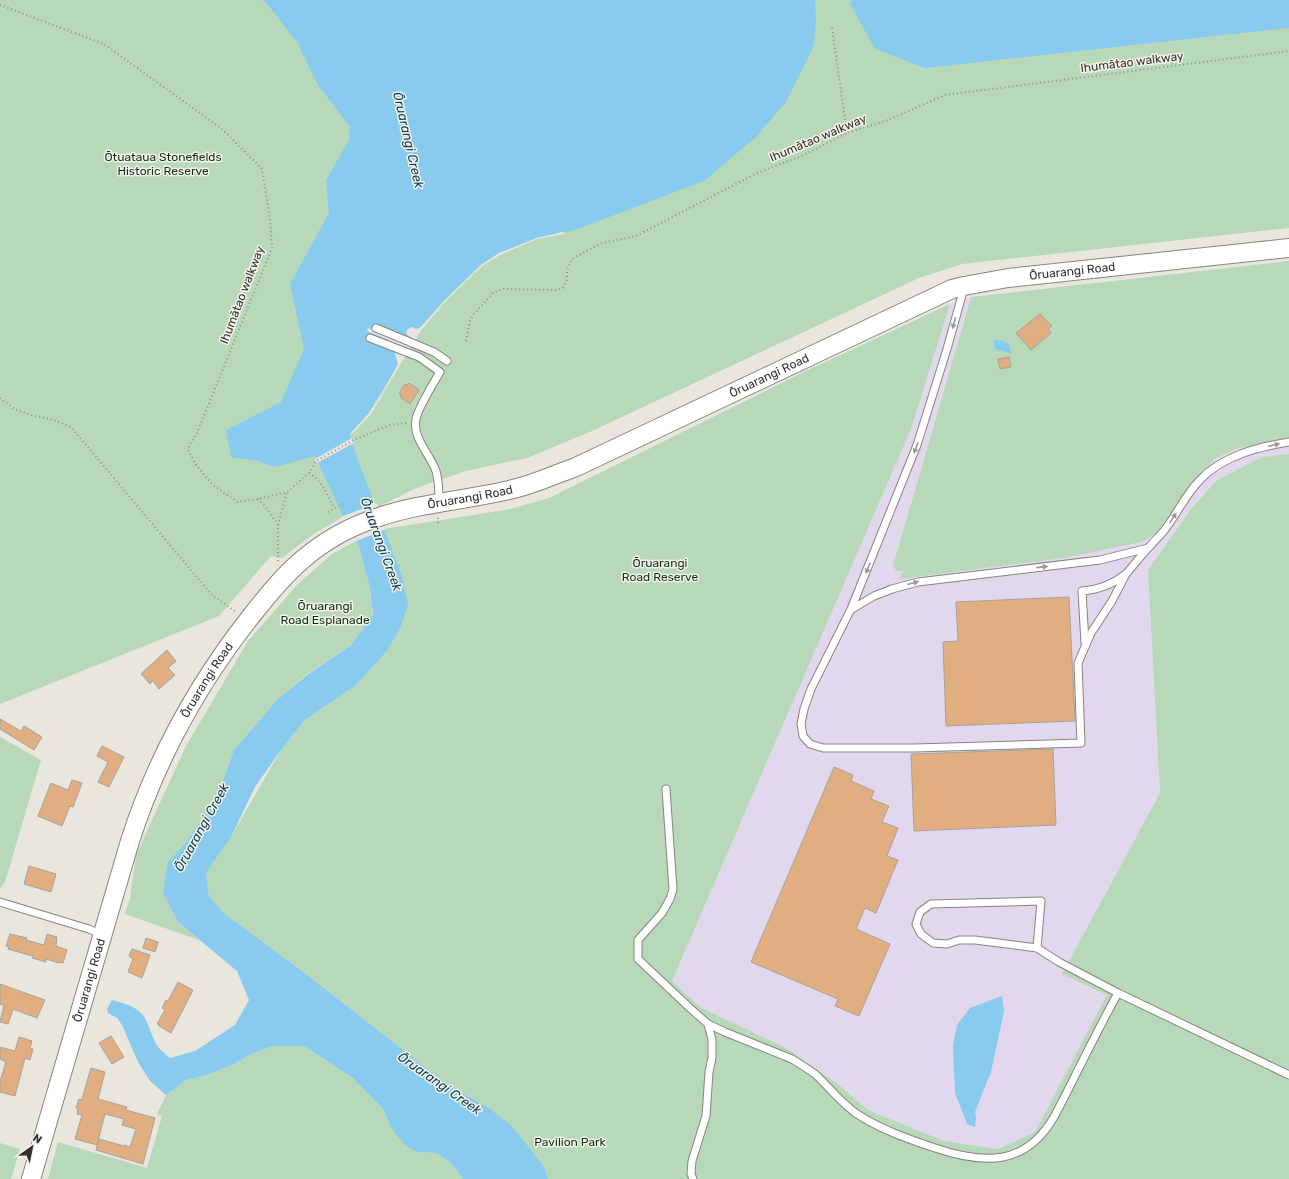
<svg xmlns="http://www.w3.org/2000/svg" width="1289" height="1179" font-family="Rubik,sans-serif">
<rect width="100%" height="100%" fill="#e9e6de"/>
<polygon fill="#e1d8ed" points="971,297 930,439 893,564 1217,448 1289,432 1289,454 1262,457 1217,480 1189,510 1148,570 1160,793 1062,974 1107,995 1035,1132 998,1149 944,1141 868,1110 839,1085 788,1049 700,1007 672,981 911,429 950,304"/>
<g fill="#b7d8b9">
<polygon points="0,0 1289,0 1289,228 962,264 919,278 592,431 527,458 466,471 427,484 410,491 376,508 384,529 511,509 549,498 806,371 950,304 911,429 672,981 700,1007 788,1049 839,1085 868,1110 944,1141 998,1149 1035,1132 1107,995 1062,974 1160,793 1148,570 1190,510 1217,480 1262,457 1289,454 1289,1179 548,1179 544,1167 484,1105 449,1086 310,977 225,914 209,896 206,873 231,837 281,750 305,720 356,685 386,652 400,629 359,547 370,588 373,615 351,645 307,674 277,700 234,750 217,797 184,845 168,862 178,922 199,940 125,914 130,898 136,855 186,746 248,641 297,585 332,554 356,541 343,517 315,533 282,558 271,556 219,616 0,704"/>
<polygon points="1289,261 1289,438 1236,449 1214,459 1155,534 1141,542 1064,558 899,579 903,571 896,571 893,565 930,439 971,297"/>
<polygon points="0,737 41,760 5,882 0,888"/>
<polygon points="273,1046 304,1046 353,1078 383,1109 393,1131 417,1152 437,1153 452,1164 463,1179 48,1179 58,1142 147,1168 162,1116 157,1114 166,1095 186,1080 207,1075 234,1064 251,1054"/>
<polygon points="0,1143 20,1149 11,1179 0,1179"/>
</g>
<g fill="#88cbef">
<path d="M262,0h553l1,21 -2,24 -28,57 -30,35 -52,44 -129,49 -38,8 -38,15 -18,12 -37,36 -23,26 -52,86 -19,21 6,21 46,121 6,29 -8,24 -14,23 -30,33 -51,35 -24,30 -26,37 -24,50 -25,36 3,23 16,18 85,63 139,109 35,19 27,20 33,42 4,12h-85l-11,-15 -15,-11 -20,-1 -12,-7 -12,-14 -10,-22 -30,-31 -49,-32h-31l-22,8 -17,10 -27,11 -21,5 -20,15 -16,-14 -12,-19 -16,-37 -5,-7 -9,-5 -1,-4 5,-9c11,3 27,7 33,18 4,7 6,16 10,24 3,6 9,11 15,16l25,-7 40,-26 14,-25 -12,-29 -59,-49 -15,-29 5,-31 16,-17 33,-48 17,-47 43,-50 30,-25 44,-30 22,-30 -3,-27 -11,-41 -16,-31 -28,-60 -40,11 -17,-6 -27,-4 -5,-27 55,-28 23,-53 -14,-65 39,-71 -3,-33 23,-40 1,-13 -32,-42 -21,-43 -29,-37z"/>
<polygon points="852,0 1289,0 1289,28 925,68 875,49 850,4"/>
<polygon points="994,339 1009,343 1011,353 994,349"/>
<polygon points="1002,996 1004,1011 991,1072 975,1112 976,1117 975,1127 967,1124 955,1093 953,1046 957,1025 970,1008"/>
</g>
<g fill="#e9e6de">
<polygon points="563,232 564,234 537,239 500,255 482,266 445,302 423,328 415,340 409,336 406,333 408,329 412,327 416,329 421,327 444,301 481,265 499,253 537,238"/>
<polygon points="368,328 408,345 408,346 410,347 410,349 407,348 367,331"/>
<polygon points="396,351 406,355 371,414 354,432 350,434 369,413 385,388 398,364 395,354"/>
<polygon points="352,438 354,443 317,463 315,459"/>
<polygon points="377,503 386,529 354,542 341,517"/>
</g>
<g fill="#e1ae81" stroke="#a8a29c">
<polygon points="1040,314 1052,326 1048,329 1051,333 1031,350 1016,333"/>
<polygon points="1009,357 1011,367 1000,369 998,359"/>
<polygon points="409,383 419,390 410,404 400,397 401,394 399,393 405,384 407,385"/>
<polygon points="1069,597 1075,721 946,726 943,642 958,641 956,602"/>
<polygon points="167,650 176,661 168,668 175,675 159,689 153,681 150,684 141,674"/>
<polygon points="0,719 21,731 24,726 42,737 34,750 0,729"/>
<polygon points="102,746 124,757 109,787 98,782 108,762 97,756"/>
<polygon points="1053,749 1056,825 914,831 911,754"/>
<polygon points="834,767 853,775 851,781 874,791 871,799 889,806 882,822 898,828 887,856 898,860 876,913 865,908 856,929 890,944 859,1016 835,1006 838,999 751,962"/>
<polygon points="72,780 82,783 73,807 70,806 62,826 38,816 51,783 68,790"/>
<polygon points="29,866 56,874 51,892 24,884"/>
<polygon points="10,934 27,938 26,940 44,945 47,934 57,937 56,946 67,950 63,963 60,962 59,963 46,959 46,962 32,958 33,956 29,955 8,949 9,947 6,946"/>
<polygon points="146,938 158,942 155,952 143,948"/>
<polygon points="132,949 150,955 142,978 128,972 133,959 129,956"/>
<polygon points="178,982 193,990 171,1033 159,1026 160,1025 157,1024 165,1010 162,1008 166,1000 168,1001"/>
<polygon points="0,984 45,1000 37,1018 13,1009 8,1024 0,1022 4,1006 0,1004"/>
<polygon points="111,1036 124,1057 112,1064 99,1043"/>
<polygon points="19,1037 32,1041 30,1048 33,1049 30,1060 25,1058 15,1096 0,1092 0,1081 6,1062 0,1059 0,1047 15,1051"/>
<polygon points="91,1068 105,1072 98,1099 127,1107 126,1110 155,1118 143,1164 96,1150 99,1139 124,1146 124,1145 130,1147 136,1129 122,1125 124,1119 105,1114 97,1145 75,1139 82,1115 77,1114 78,1109 76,1108 79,1099 82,1100 82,1099"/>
</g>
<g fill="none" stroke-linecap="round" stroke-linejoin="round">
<g stroke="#87847e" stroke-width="9">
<g id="service">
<polyline points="964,288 947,349 917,445 851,609 811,689 804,709 801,724 803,736 810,744 823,748 914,748 1081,743 1078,663 1091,633 1112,601 1126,574"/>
<polyline points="376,328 434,352 447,361"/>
<path d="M370,338l49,19 21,15c-7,12 -21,34 -24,47 -4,19 14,35 20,52 3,10 3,20 3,30"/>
<polyline points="852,609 874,596 892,589 918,582 1100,560 1148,548"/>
<path d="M1085,643l-3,-52c16,-1 31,-7 44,-17 8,-9 15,-19 24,-28 5,-6 12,-12 16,-18 12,-16 20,-34 34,-48 22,-24 58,-33 89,-38"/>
<path d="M666,789l7,100 -3,10 -8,14 -24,27v19l53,50 17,15 17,8 67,27c8,5 16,10 23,15 14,13 26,29 42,40 23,15 51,25 78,34 48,16 90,19 119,-31 6,-11 12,-23 18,-35 15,-30 30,-60 46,-89"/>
<polyline points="0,902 89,929 102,935"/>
<polyline points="1037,948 1041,901 931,904 920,912 916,924 921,934 933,943 947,944 959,940 975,940 1037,948 1059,962 1118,993 1289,1075"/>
<polyline points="693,1179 691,1174 692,1161 706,1116 709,1072 712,1058 712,1040 708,1024"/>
</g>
</g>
<g stroke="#87847e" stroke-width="20">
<g id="tertiary">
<path id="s1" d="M31,1179l99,-338c26,-81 69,-159 122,-226 15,-19 31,-39 50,-55 22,-19 49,-34 77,-43 44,-15 92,-17 138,-29 20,-5 39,-14 59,-21l376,-178 12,-3 44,-8 281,-30"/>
</g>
</g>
<g stroke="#92908a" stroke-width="2" stroke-dasharray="1 3" stroke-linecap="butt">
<polyline points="0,5 104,44 222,129 262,169 270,219 272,248 197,433 190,444 188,450 196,465 213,485 237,502 258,499 287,492 309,473 316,461 354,440 375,431 390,425 407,423"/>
<polyline points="832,28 847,133"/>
<polyline points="466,341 470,320 473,315 493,293 502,289 556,290 563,288 567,279 567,270 572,259 586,251 602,243 636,236 757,173 804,155 847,133 888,120 945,95 1289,51"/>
<polyline points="0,398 14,409 32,415 54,420 71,427 212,595 236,612"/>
<path d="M309,473c13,8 19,22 25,35"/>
<polyline points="258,499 268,510 278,525 278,563"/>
<polyline points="328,512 344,503"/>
<polyline points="438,518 438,526"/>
<polyline points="278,525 287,492"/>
</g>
<use href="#service" stroke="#fff" stroke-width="7"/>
<use href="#tertiary" stroke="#fff" stroke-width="18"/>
</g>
<defs><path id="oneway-solid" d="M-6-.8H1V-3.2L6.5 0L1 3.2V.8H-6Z"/></defs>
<g fill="#989896">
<use href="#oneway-solid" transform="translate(954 323) rotate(105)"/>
<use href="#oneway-solid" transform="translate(1274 445) rotate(-13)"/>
<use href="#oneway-solid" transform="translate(916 448) rotate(110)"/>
<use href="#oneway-solid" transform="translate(1173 518) rotate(-57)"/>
<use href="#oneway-solid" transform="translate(1042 567) rotate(-7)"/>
<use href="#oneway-solid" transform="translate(868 568) rotate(112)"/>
<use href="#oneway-solid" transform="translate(913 583) rotate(-15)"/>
</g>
<g text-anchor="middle" stroke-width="3" stroke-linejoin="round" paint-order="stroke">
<g font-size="12" fill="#32312e" stroke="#f6f3eb">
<text transform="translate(1132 62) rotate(-7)" y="4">Ihumātao walkway</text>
<text transform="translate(818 138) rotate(-23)" y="4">Ihumātao walkway</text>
<text dy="4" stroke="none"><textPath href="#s1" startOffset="1515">Ōruarangi Road</textPath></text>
<text transform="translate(242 295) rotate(-69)" y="4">Ihumātao walkway</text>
<text dy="4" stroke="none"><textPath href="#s1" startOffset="1191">Ōruarangi Road</textPath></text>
<text dy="4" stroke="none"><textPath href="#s1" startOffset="867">Ōruarangi Road</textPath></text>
<text dy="4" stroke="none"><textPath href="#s1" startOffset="531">Ōruarangi Road</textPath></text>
<text dy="4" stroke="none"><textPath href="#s1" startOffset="207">Ōruarangi Road</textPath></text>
</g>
<g font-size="12" fill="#0d3315" stroke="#f6f3eb">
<text x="163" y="161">Ōtuataua Stonefields<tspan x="163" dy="14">Historic Reserve</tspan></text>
<text x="660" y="567">Ōruarangi<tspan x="660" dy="14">Road Reserve</tspan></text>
<text x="325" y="610">Ōruarangi<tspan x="325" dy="14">Road Esplanade</tspan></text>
<text x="570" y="1146">Pavilion Park</text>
</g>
<g font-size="13" font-style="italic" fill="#043f57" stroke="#f6f3eb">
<text transform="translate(409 140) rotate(77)" y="5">Ōruarangi Creek</text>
<text transform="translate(382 544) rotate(70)" y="5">Ōruarangi Creek</text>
<text transform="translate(201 827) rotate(-61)" y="5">Ōruarangi Creek</text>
<text transform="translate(440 1083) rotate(35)" y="5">Ōruarangi Creek</text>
</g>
</g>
<g transform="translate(32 1147) rotate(33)" stroke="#f6f3eb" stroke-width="3" paint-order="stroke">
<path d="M0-3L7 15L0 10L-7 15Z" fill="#32312e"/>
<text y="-6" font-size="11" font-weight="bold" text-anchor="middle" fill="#32312e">N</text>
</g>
</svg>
